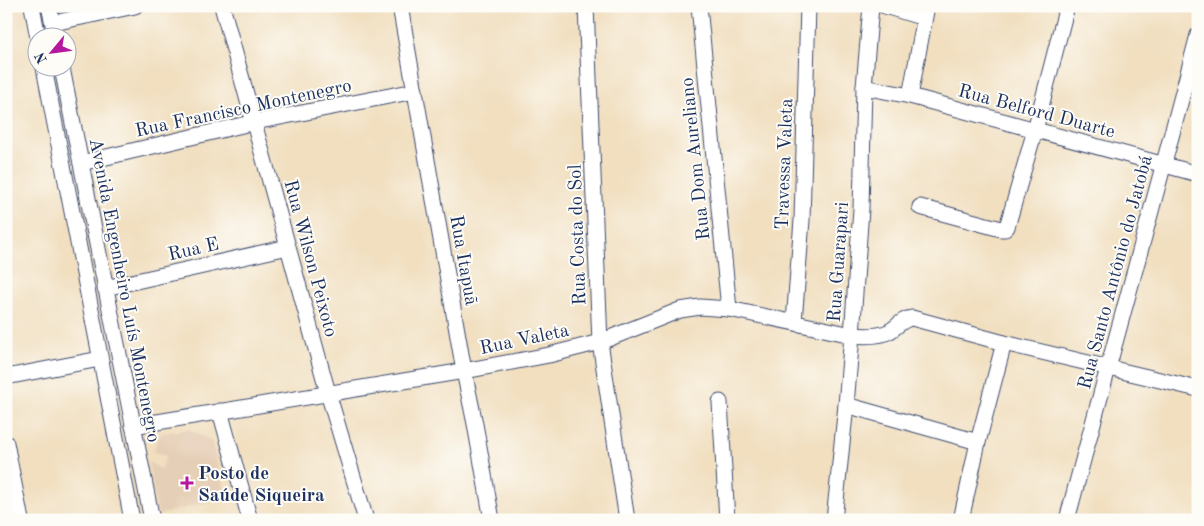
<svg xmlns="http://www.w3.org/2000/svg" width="1204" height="526" font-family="'Old Standard TT',serif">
<rect width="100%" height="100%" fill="#fdfcf7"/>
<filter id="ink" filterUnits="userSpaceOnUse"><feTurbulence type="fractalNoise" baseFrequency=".02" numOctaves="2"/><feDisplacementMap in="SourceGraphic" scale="10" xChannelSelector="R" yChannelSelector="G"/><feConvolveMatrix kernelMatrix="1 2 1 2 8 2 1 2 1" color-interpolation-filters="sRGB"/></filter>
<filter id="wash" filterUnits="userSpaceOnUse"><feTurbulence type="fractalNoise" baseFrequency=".0096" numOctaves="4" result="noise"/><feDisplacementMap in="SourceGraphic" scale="20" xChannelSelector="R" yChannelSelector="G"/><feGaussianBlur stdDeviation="1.12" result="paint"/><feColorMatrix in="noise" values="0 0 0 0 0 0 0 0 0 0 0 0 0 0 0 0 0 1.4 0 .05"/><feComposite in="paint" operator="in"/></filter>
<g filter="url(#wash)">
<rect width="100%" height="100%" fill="#f1dfc0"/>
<polygon fill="#e6cfb7" points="189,429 211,441 227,497 158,515 148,462 161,469 166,456 153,451 161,433"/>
</g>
<g filter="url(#ink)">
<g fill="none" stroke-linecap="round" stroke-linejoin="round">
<g stroke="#3b496d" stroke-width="17">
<g id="minor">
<polyline points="32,6 38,38"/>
<polyline points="49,6 56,38"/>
<polyline points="222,6 328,393 366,520"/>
<polyline points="400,6 464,371 475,424 492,520"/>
<polyline points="586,6 600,342 627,520"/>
<polyline points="699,6 729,309"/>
<polyline points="885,6 924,18"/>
<polyline points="53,23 135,6"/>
<polyline points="44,68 132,520"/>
<polyline points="62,68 152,520"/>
<polyline points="864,87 910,96 1198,174"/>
<polyline points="910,96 927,6"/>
<polyline points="81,163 255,122 415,91"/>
<polyline points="920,207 1001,229 1005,229 1007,227 1035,130 1067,6"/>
<polyline points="105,288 288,247"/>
<polyline points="794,322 802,220 808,6"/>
<polyline points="6,377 100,359"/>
<polyline points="720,402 727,520"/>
<polyline points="846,405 978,442"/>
<polyline points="220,411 250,520"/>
<path d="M133,426l331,-55 85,-16 51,-13 80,-32 20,-3 29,2 123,26c11,1 26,2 36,-3 9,-4 13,-13 24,-14l92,25 194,46"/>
<polyline points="6,443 21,520"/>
<polyline points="834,520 846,405 852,335 861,209 864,87 871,6"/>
<polyline points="961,520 978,442 1004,343"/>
<path d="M1067,520c43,-162 89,-323 131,-485"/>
</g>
</g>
<use href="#minor" stroke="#fff" stroke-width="15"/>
</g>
</g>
<path fill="#b5179e" stroke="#fdfcf7" stroke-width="2" d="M184.5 475.5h5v5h5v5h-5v5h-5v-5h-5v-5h5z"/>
<g text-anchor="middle" stroke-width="4" stroke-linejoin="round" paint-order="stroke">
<g font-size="19" fill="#1b2f5e" stroke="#fdfcf7">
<text transform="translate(243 107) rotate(-12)" y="7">Rua Francisco Montenegro</text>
<text transform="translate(1037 110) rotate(15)" y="7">Rua Belford Duarte</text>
<text transform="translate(694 159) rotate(-96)" y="7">Rua Dom Aureliano</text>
<text transform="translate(783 164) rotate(-88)" y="7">Travessa Valeta</text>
<text transform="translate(576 235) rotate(-92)" y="7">Rua Costa do Sol</text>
<text transform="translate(193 248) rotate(-13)" y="7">Rua E</text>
<text transform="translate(312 258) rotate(75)" y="7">Rua Wilson Peixoto</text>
<text transform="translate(465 260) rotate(80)" y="7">Rua Itapuã</text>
<text transform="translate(837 262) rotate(-86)" y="7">Rua Guarapari</text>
<text transform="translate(1114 272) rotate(-75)" y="7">Rua Santo Antônio do Jatobá</text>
<text transform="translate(126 290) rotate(79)" y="7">Avenida Engenheiro Luís Montenegro</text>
<text transform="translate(524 338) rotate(-12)" y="7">Rua Valeta</text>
</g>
<g font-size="19" font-weight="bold" fill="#1b2f5e" stroke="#fdfcf7" text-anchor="start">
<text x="198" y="479">Posto de<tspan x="198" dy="22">Saúde Siqueira</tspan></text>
</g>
</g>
<rect width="1204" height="526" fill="none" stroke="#fdfcf7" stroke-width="25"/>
<g transform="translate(52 52) rotate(241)"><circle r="24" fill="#fdfcf7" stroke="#a3aaba"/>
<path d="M0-4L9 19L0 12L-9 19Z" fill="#b5179e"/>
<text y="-8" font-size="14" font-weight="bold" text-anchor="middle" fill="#1b2f5e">N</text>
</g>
</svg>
